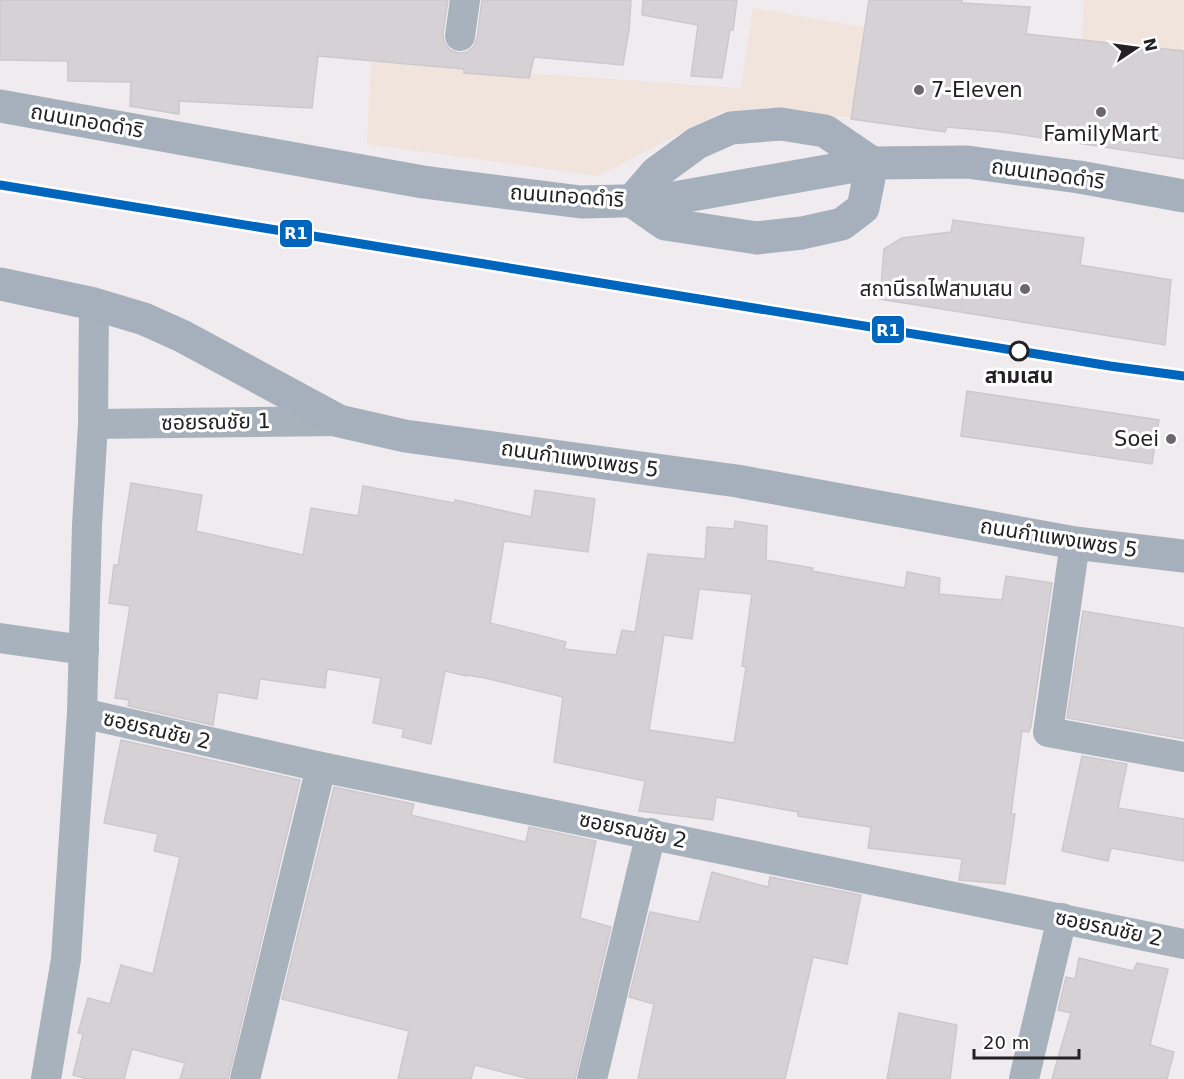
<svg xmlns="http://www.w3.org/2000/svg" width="1184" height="1079" font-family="'DejaVu Sans','Noto Sans Thai',sans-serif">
<rect width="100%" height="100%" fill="#f0ebef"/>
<polygon fill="#f0e4dd" points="1084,0 1184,0 1184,39 1173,151 800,112 724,111 598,176 367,144 371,62 741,88 753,8 1080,64"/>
<g fill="#d5d1d4" stroke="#ccc8cb" stroke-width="1.5" fill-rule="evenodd">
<polygon points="0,0 448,0 443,34 444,42 450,50 458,53 467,52 474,46 477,38 482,0 631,0 629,30 623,65 534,57 529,78 464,73 464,69 318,56 312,108 179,101 179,114 130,106 131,82 68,81 68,61 0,60"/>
<polygon points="643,0 737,0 733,30 730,30 722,78 691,76 698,25 642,15"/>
<polygon points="869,0 962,0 962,3 1030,7 1026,34 1184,51 1184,159 1003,132 947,127 945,132 851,119"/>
<polygon points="953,220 1084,238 1080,265 1171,280 1165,345 880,299 884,249 902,238 951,232"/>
<polygon points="967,391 1159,420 1152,464 961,436"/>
<path d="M131,483l71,12 -6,36 107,24 8,-47 47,8 5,-30 91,17 1,-3 76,17 4,-27 60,9 -7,53 -84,-11 -14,82 76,19 -2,7 52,6 6,-25 13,2 13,-78 57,5 2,-32 27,2 1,-8 32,5 -1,34 47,8 -1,3 93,17 2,-16 33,6 -1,16 63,6 4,-24 46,7 -21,143 -2,6 -7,-1 -11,83h4l-10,70 -46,-4 3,-21 -94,-11 3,-21 -73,-11v-4l-82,-15 -3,23 -74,-9 6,-30 -91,-19 9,-65 -78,-19 -18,-3v1l-22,-5 -14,73 -29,-7 2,-8 -31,-6 8,-45 -54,-9 -2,19 -65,-9 -3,20 -39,-7 -5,33 -85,-19 1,-6 -14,-2 15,-92 -21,-3 5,-38h4zM699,589l53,5 -10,72 4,1 -12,76 -85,-13 15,-95 28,4z"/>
<polygon points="1083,611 1184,628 1184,739 1067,718"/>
<polygon points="121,740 300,780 228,1079 180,1079 185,1063 132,1049 124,1079 87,1079 73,1075 83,1034 78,1033 88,998 110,1004 121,965 153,974 180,857 154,851 158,834 104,823"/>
<polygon points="1082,756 1127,764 1118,808 1184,819 1184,861 1111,848 1108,861 1062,851"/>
<polygon points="334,787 414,804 411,815 526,842 529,827 596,841 580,918 611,927 575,1079 530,1079 475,1065 471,1079 398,1079 409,1031 282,999"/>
<polygon points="712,872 768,887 770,877 861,895 847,964 813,957 785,1079 638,1079 654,1004 629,997 650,912 699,922"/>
<polygon points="1079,958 1133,971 1137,963 1168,969 1150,1045 1174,1052 1167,1079 1052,1079 1071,1013 1058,1010 1066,977 1075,979"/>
<polygon points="899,1013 957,1025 950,1079 887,1079"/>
</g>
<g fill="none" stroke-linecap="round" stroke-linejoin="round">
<g stroke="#a7b2bd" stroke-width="30">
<polyline points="460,36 465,0"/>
<polyline points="93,424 339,421"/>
<polyline points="1075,543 1048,732 1184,757"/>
<polyline points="0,638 84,650"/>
<polyline points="82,713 321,767 1184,944"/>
<polyline points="46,1079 66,959 82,713 87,525 93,424 94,304"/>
<polyline points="245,1079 321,767"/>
<polyline points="592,1079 651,833"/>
<polyline points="1024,1079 1062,918"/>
</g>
<g stroke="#a5b0bc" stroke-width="33">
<polyline points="0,106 423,182 581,202 663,200 872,163 967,162 1079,177 1184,196"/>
<polyline points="632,201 665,224 757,238 802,233 842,224 863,208 872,163"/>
<polyline points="632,201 656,173 697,143 731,128 781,124 825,131 872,163"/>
<polyline points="0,284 94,304 144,319 182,336 339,421 405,436 737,481 1075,543 1184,556"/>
</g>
<g stroke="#fff" stroke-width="14">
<polyline id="rail-1" points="0,185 1110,366 1184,376"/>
</g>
<use href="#rail-1" stroke="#0065bd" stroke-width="9"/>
</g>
<g fill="#6b686a" stroke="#fff" stroke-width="2">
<circle cx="919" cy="90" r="6"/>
<circle cx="1101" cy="112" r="6"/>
<circle cx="1025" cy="289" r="6"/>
<circle cx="1171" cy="439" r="6"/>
</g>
<circle fill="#fff" stroke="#232123" stroke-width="3" cx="1019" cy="351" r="9"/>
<g text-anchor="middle" stroke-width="6" stroke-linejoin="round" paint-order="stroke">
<g font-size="21" fill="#232123" stroke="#fff" text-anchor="end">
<text x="931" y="97" text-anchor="start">7-Eleven</text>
<text x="1101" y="141" text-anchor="middle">FamilyMart</text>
<text x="1013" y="296">สถานีรถไฟสามเสน</text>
<text x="1159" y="446">Soei</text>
</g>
<g font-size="21" fill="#232123" stroke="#fff">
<text transform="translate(87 121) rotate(10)" y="7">ถนนเทอดดำริ</text>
<text transform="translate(1048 174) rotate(8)" y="7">ถนนเทอดดำริ</text>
<text transform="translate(567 196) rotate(4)" y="7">ถนนเทอดดำริ</text>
<text transform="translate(216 422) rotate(-1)" y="7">ซอยรณชัย 1</text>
<text transform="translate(580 459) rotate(8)" y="7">ถนนกำแพงเพชร 5</text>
<text transform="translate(1059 538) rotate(9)" y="7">ถนนกำแพงเพชร 5</text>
<text transform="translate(157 730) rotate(13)" y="7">ซอยรณชัย 2</text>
<text transform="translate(633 830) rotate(12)" y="7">ซอยรณชัย 2</text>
<text transform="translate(1109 928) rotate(12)" y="7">ซอยรณชัย 2</text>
</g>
<g font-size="21" font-weight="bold" fill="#232123" stroke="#fff">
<text x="1019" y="383">สามเสน</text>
</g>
</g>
<g stroke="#fff" stroke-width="2">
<rect x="279" y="219" width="34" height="29" rx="6" fill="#0065bd"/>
<rect x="871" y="315" width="34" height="29" rx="6" fill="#0065bd"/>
</g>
<g font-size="16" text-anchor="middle" font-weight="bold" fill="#fff">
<text x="296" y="239">R1</text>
<text x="888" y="336">R1</text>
</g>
<g transform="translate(1136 48) rotate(77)" stroke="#ffffff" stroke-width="4.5" paint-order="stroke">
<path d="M0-4.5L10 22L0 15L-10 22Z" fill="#232123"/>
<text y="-9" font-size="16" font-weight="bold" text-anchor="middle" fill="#232123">N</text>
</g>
<path d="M974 1049v9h105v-9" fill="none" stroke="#232123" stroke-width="3"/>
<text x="983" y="1049" font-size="18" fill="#232123" stroke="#ffffff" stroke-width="4.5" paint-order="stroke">20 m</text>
</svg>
